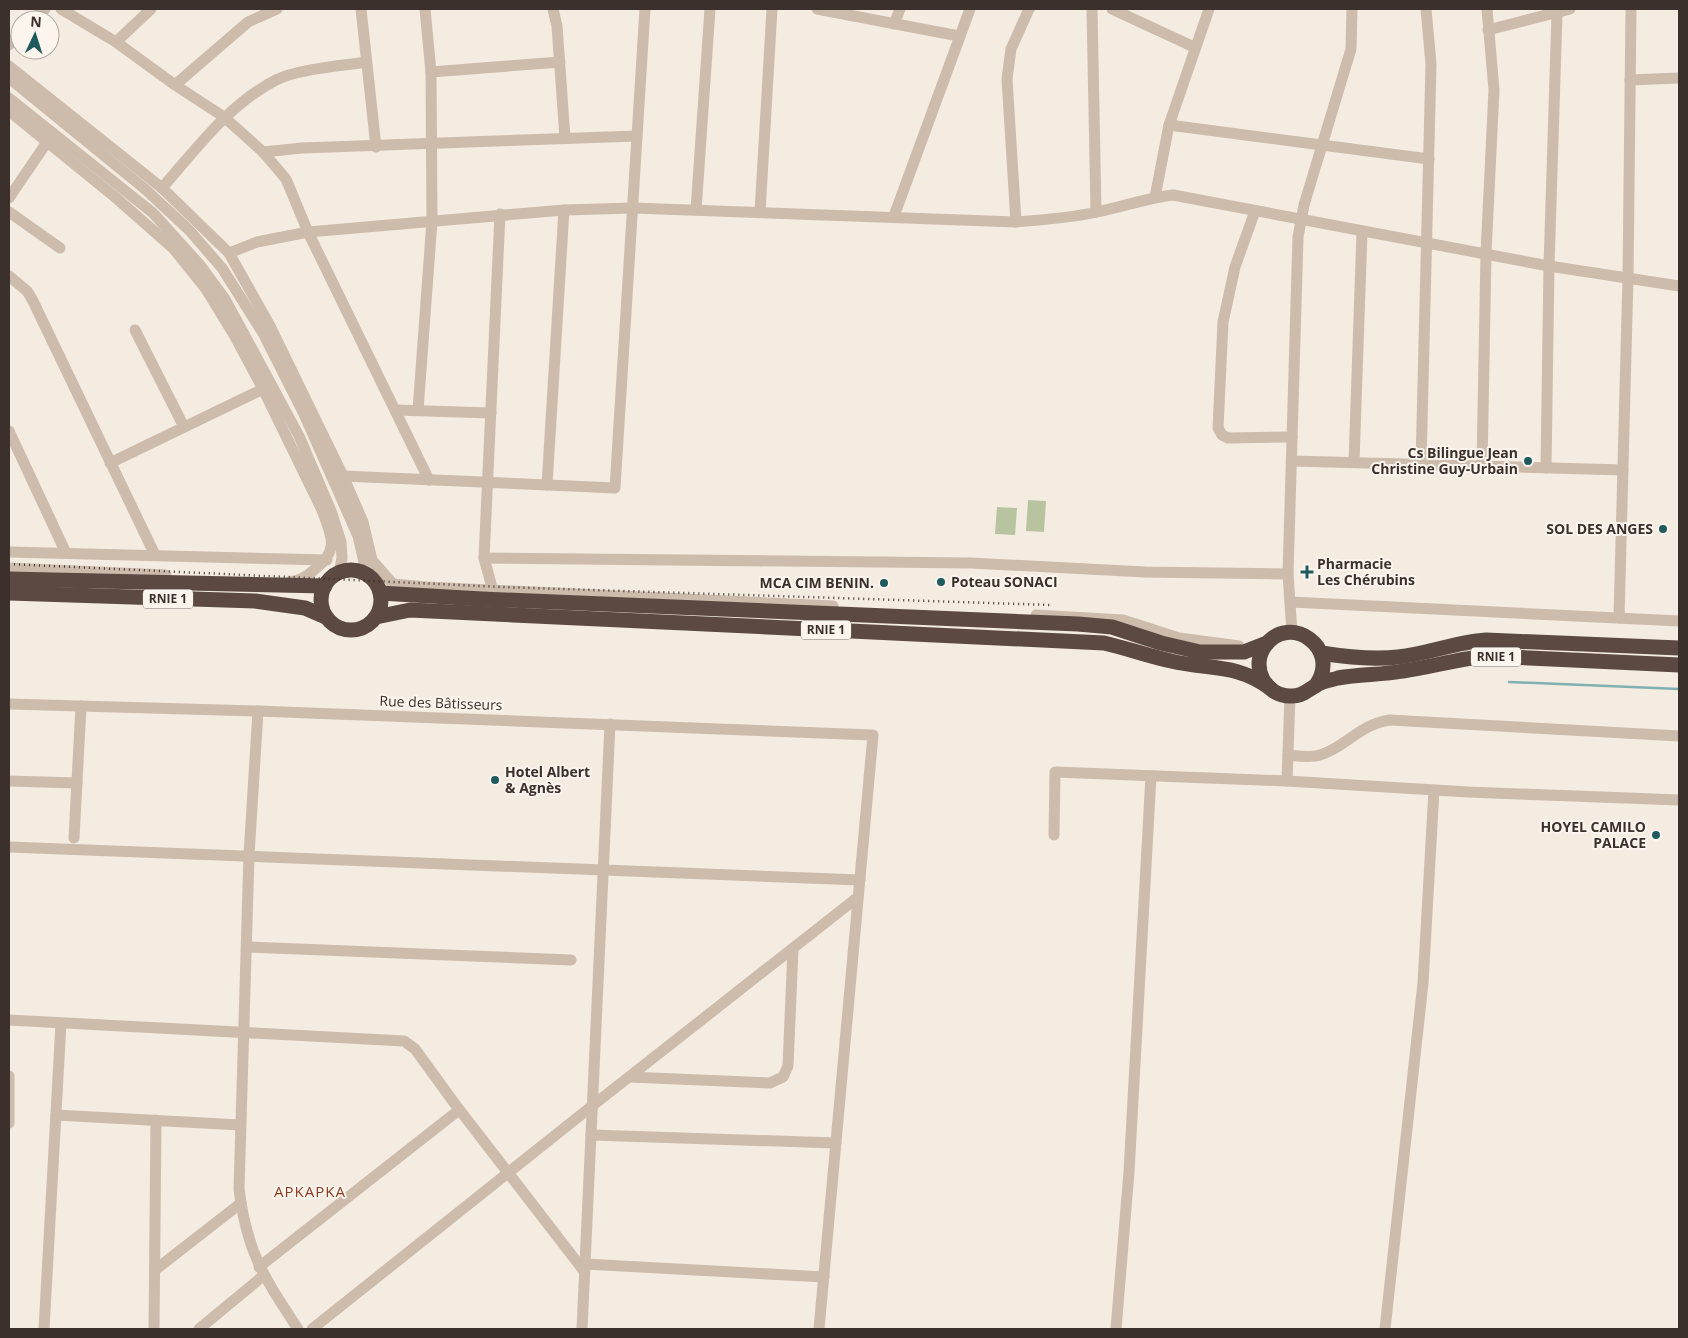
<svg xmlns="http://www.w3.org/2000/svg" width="1688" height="1338" font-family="'Open Sans',sans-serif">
<rect width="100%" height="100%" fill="#f4ebe1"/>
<g fill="#b8c4a0">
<polygon points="1028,500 1046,501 1044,532 1026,531"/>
<polygon points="997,507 1017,508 1015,535 995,534"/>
</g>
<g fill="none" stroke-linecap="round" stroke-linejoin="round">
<polyline stroke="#7fb0b2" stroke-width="2.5" points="1509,682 1679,689"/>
<g stroke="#cdbbac" stroke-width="11">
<polyline points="61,9 116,42 175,85 224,117 263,152 286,179 308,232 429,480"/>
<polyline points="361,9 376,147"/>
<polyline points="553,9 557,26 565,138"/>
<polyline points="817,9 959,36"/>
<polyline points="1092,9 1096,212"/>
<polyline points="1112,9 1194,47"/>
<polyline points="32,20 45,9"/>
<polyline points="894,24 900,9"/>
<polyline points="1488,30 1570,9"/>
<polyline points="116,42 151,9"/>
<polyline points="9,45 20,32"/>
<polyline points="9,66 162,188 229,253 270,326 343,476 363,522 372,560 393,584 427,587 833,606"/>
<polyline points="431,72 560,62"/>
<polyline points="9,78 145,189 189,230 222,268 263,333 304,414 358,536 367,575"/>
<polyline points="1630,80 1679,78"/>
<polyline points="175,85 248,22 277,9"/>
<polyline points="9,98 153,213 200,265 225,299 299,436 331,511 341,542 342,558 339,573"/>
<path d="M9,111l106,86 58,51 33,41 27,44 30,56 59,121c10,27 18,40 -8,60 -7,7 -15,11 -25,12"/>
<polyline points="1169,125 1429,159"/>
<polyline points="263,152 302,148 637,136"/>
<path d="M162,188c34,-39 67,-84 114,-108 22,-11 65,-14 90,-18"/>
<polyline points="1155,197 1169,125 1209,9"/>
<polyline points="9,198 47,142"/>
<polyline points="696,210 710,9"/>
<polyline points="1255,211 1235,267 1223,322 1218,428 1222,435 1228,438 1292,437"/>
<polyline points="9,212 60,248"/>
<polyline points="760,212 772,9"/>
<polyline points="894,216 970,9"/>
<polyline points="1016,222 1007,79 1011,49 1029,9"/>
<path d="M229,253l28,-11 51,-10 256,-22 69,-2 383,14c27,-2 54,-4 81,-10 25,-5 50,-14 76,-17l376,71 130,20"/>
<polyline points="9,276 27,291 32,299 155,555"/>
<polyline points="135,330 184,427"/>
<polyline points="396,410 491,413"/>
<polyline points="418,410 432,221 431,72 425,9"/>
<polyline points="9,431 66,553"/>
<polyline points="1292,461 1623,470"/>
<polyline points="1354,462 1362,232"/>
<polyline points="110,463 263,389"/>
<polyline points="1421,464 1431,64 1426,9"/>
<polyline points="1482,466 1486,253 1494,90 1487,9"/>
<polyline points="1546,468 1549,266 1557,14"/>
<polyline points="333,477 343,476 615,488 645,9"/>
<polyline points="547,485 564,210"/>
<polyline points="9,552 327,560"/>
<polyline points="484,558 971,563 1145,572 1288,574"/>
<polyline points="9,568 166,575"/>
<polyline points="493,591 484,558 500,214"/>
<polyline points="1291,602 1679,621"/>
<polyline points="1036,615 1123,620 1179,638 1239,646"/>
<polyline points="1619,618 1628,277 1631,9"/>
<polyline points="1292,633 1288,574 1298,237 1304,205 1351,49 1352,9"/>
<polyline points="9,704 258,711 873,735 819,1329"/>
<path d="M258,711l-9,144 -10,334c8,64 25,88 59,140"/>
<path d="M1288,755c10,1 22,3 32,0 25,-7 40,-31 70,-35l289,16"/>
<polyline points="9,781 77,783"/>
<polyline points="1287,781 1290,696"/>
<polyline points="1054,835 1055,772 1287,781 1468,792 1679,800"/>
<polyline points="74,838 81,706"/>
<polyline points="9,847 860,880"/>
<polyline points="247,947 571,960"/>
<polyline points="9,1020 404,1041 415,1049 455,1104 584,1271"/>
<polyline points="9,1076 9,1123"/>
<polyline points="630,1077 770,1083 783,1077 788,1066 793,949"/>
<polyline points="56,1115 240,1125"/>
<polyline points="591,1135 836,1143"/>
<polyline points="585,1264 824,1277"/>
<polyline points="259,1267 459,1110"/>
<polyline points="155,1270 241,1203"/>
<polyline points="44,1329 61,1023"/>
<polyline points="154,1329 156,1120"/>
<polyline points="199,1329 263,1276"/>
<polyline points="312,1329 592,1106 858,897"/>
<polyline points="582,1329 610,724"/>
<polyline points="1116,1329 1129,1172 1151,776"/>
<polyline points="1385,1329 1423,983 1434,790"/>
</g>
<g stroke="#5c4a42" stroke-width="15">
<circle cx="351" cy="600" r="30"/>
<polyline points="9,579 325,586"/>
<polyline points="9,593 255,601 305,608 326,617"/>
<polyline points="380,593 482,599 1078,624 1112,627 1161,643 1200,652 1244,652 1267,643"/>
<path d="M376,617l34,-7 694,33c22,5 44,13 67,18 38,9 65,2 99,27"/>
<path d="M1321,653c26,4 51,7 77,4 30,-3 57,-15 88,-17l193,8"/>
<path d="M1316,685c26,-37 -27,-73 -51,-39 -15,20 0,50 25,50 12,1 17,-6 27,-11 5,-4 15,-5 21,-7 22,-4 44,-3 65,-7 29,-4 57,-13 86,-15l190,9"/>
</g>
<polyline stroke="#3b302b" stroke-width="2.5" stroke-dasharray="1 4" stroke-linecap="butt" points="9,564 502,587 1051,605"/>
</g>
<g fill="#1f5a5e" stroke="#fbf5ee" stroke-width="2">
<circle cx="1528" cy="461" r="5"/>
<circle cx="1663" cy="529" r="5"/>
<path d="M1304.5 564.5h5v5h5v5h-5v5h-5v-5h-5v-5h5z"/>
<circle cx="941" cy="582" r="5"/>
<circle cx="884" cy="583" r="5"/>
<circle cx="495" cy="780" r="5"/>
<circle cx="1656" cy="835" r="5"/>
</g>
<g text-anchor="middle" stroke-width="4" stroke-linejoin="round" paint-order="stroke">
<g fill="#fbf5ee" stroke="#756b66" stroke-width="1">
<rect x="143" y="589.5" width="50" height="19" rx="4"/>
<rect x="801" y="620.5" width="50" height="19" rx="4"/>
<rect x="1471" y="647.5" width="50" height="19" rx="4"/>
</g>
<g font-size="12" font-weight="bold" fill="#3b302b">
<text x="168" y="603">RNIE 1</text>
<text x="826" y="634">RNIE 1</text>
<text x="1496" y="661">RNIE 1</text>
</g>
<g font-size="14" font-weight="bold" fill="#3b302b" stroke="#fbf5ee" text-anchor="end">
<text x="1518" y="458">Cs Bilingue Jean<tspan x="1518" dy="16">Christine Guy-Urbain</tspan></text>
<text x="1653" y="534">SOL DES ANGES</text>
<text x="1317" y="569" text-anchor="start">Pharmacie<tspan x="1317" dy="16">Les Chérubins</tspan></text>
<text x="951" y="587" text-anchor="start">Poteau SONACI</text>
<text x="874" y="588">MCA CIM BENIN.</text>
<text x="505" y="777" text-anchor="start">Hotel Albert<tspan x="505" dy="16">&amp; Agnès</tspan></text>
<text x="1646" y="832">HOYEL CAMILO<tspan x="1646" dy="16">PALACE</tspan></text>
</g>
<g font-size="14" fill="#3b302b" stroke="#fbf5ee">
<text transform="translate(441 703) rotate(2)" y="5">Rue des Bâtisseurs</text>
</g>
<g font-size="15" letter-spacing="1" fill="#8c3b22" stroke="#fbf5ee">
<text x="310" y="1197">APKAPKA</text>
</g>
</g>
<rect width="1688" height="1338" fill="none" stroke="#3b302b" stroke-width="20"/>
<g transform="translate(35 35) rotate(4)"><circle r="24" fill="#fbf5ee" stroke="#aea6a0"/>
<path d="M0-4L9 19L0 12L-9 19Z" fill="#1f5a5e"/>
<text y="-8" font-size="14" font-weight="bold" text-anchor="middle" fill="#3b302b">N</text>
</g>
</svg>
